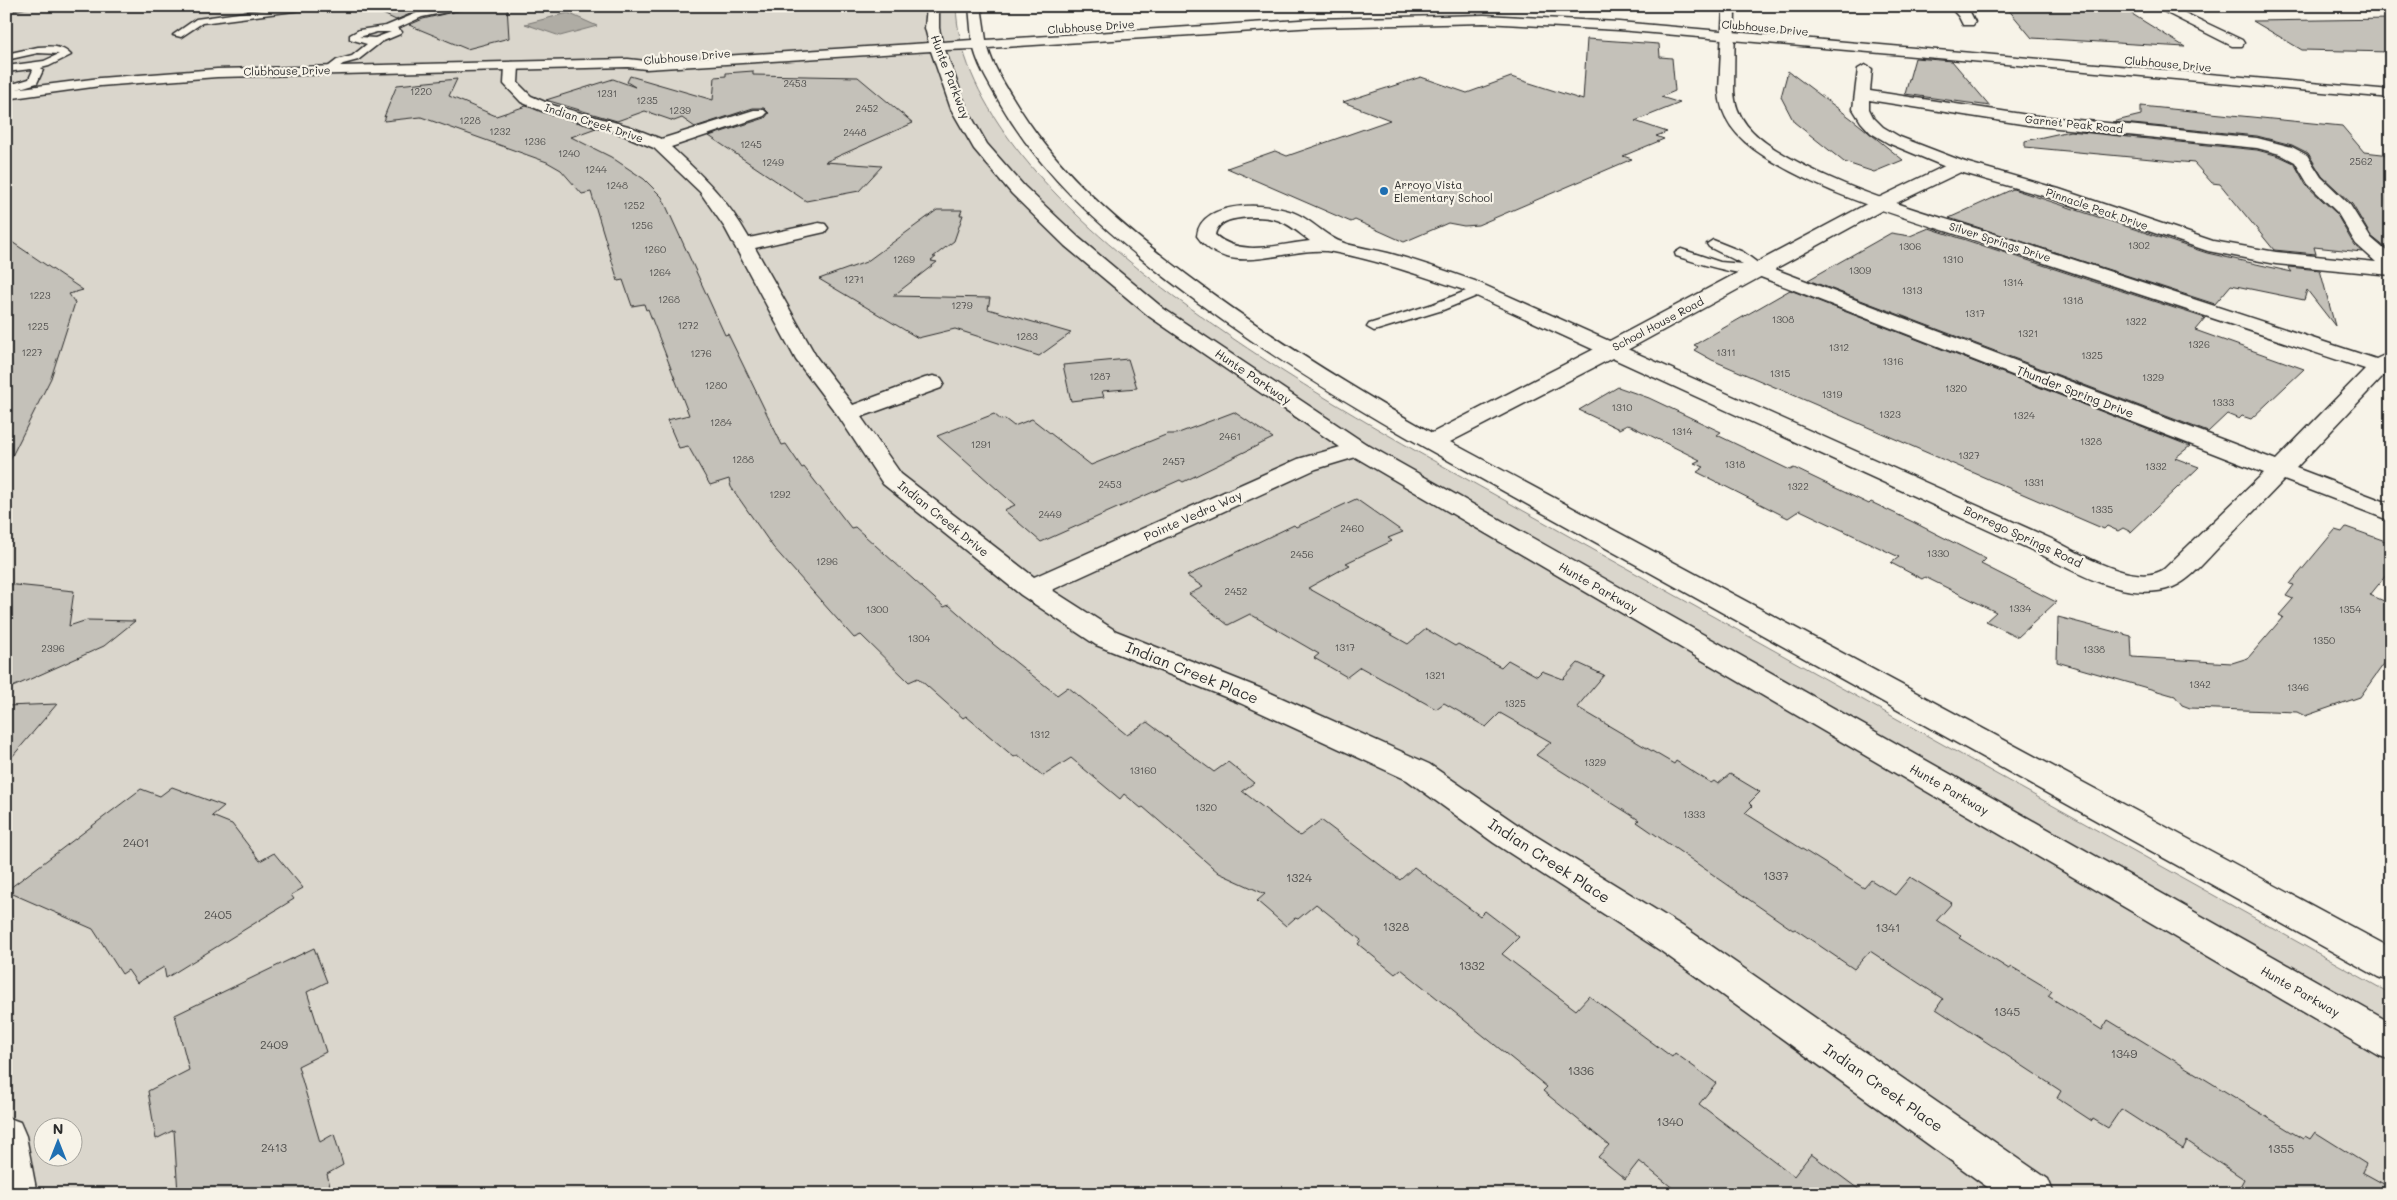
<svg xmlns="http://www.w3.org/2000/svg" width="2397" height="1200" font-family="Mali,sans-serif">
<rect width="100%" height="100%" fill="#f7f3e8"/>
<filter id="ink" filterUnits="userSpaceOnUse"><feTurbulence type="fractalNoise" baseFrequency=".02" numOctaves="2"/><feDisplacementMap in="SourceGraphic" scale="10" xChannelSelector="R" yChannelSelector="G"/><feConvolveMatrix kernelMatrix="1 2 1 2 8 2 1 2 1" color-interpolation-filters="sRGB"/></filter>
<g filter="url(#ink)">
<path fill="#dad6cc" stroke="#82807c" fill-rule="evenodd" d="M6,6h950c6,181 318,364 460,445l975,543v200h-2370l-15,-53zM42,1128h30v30h-30z"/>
<polygon fill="#afaca4" stroke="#7a7874" points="568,13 597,26 560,36 525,24"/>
<g fill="#c4c1b9" stroke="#2b2b2b">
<polygon points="366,6 443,6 417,11 396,20"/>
<polygon points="478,6 507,6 509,38 467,49 409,25 423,19"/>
<polygon points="2007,8 2124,9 2185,47 2032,38"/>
<polygon points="2391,19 2391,52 2302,50 2253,21"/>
<polygon points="1587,39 1659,44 1660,57 1672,58 1675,91 1661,97 1680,103 1635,121 1667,132 1656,136 1664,139 1623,156 1632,159 1478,225 1464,226 1448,223 1404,242 1355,220 1351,222 1227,168 1275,151 1287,156 1390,120 1343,102 1421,77 1467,93 1511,77 1583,100"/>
<polygon points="1915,58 1952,61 1990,106 1905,94"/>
<polygon points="753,71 753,75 858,77 913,123 825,162 882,166 859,191 806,201 709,136 765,118 769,113 764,108 753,108 695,127 682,118 674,121 645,111 617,121 546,100 613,79 635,87 627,82 630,76 713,100 715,77 726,76 726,73"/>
<polygon points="1788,71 1852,119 1903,160 1874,172 1844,162 1794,122 1781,97"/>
<polygon points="457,79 449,96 496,116 526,106 596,128 571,137 611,157 644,179 662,197 725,335 728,334 782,445 786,444 802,468 804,467 851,528 855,527 944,607 949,605 993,644 1057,695 1068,687 1127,735 1147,722 1214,772 1228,762 1254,783 1242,791 1300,836 1321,820 1400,880 1414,867 1480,916 1485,911 1519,937 1502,954 1576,1010 1589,996 1672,1057 1675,1053 1716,1083 1699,1104 1794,1176 1811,1154 1865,1194 1680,1194 1639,1161 1625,1179 1598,1157 1609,1145 1543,1091 1547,1087 1401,969 1395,974 1358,944 1361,940 1316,904 1298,919 1295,918 1286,926 1257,901 1265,894 1219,873 1143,807 1141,808 1124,794 1120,799 1071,758 1043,776 1018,755 1014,757 966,716 963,718 918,678 909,682 861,635 854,638 773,547 731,487 729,479 710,485 688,446 679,448 667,420 689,415 648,309 646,310 644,304 632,306 623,280 618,281 591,192 582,194 561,170 547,162 421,117 384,121 386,116 384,117 397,85"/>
<polygon points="2141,106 2342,126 2364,152 2391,155 2391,252 2371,236 2352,204 2322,176 2308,153 2292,145 2257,136 2112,122 2141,115"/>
<polygon points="2070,131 2257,150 2279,156 2294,163 2306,185 2336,213 2354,245 2362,252 2314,247 2316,254 2274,250 2220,184 2212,183 2194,163 2025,147 2025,141"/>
<polygon points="2013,189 2207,253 2292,272 2288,267 2320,270 2335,326 2307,290 2304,300 2231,285 2215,304 1949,218"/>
<polygon points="937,210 962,210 960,215 963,215 954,241 933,257 936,257 931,261 937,262 893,296 990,298 988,309 1071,333 1039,356 955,329 918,338 819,279 866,262"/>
<polygon points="1929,228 2205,318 2195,330 2304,369 2251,419 2242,416 2239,419 2227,414 2208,432 1808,280 1891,233 1910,236"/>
<polygon points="6,238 83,290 69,294 75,303 51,378 6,468"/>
<polygon points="1790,290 2190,446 2175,458 2199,467 2131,532 2123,528 2118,531 2107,526 2104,529 1712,360 1694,350 1698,347 1694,345"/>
<polygon points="1128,359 1137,388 1102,391 1104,397 1071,401 1063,365"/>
<polygon points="1618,387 1649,398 1721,432 1717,435 1790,470 1794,468 1869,504 1871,502 1913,522 1986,559 1981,564 2056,602 2018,637 1986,621 1996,612 1925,577 1922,579 1891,563 1899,557 1800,510 1788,518 1697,472 1704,467 1694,463 1700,460 1631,426 1627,425 1619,429 1579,410"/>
<polygon points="1234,412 1273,438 1183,482 1180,480 1041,542 1004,510 1015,505 937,436 994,414 1001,420 1005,419 1014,426 1032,419 1091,465 1168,434 1176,434"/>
<polygon points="1356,499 1403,532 1388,538 1392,541 1346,563 1350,565 1308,588 1408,644 1426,629 1455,646 1458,644 1501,667 1508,660 1537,676 1542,671 1563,679 1578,663 1604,675 1577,707 1674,764 1676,761 1711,783 1714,781 1718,784 1730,774 1760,792 1749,803 1752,806 1745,813 1864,888 1871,880 1895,895 1910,877 1952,903 1937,920 1961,936 1959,938 2009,969 2012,967 2052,991 2048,996 2102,1030 2108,1020 2303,1139 2305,1136 2310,1139 2315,1132 2366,1164 2362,1172 2391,1188 2391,1194 2236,1194 2244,1179 2187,1141 2183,1149 2121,1109 2108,1128 2093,1119 2092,1121 2057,1098 2061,1091 1936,1009 1943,999 1870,951 1854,969 1795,929 1793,930 1637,822 1639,820 1536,755 1551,742 1500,713 1486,727 1444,703 1436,709 1360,667 1347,677 1314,658 1319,654 1250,614 1228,625 1189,594 1203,587 1187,576 1294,525 1296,527"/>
<polygon points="2346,527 2391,543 2391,569 2370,595 2391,604 2391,654 2360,697 2305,716 2297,712 2190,708 2182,705 2175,696 2057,662 2058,617 2131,636 2132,657 2232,663 2248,658 2283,617 2279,615 2293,599 2286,596 2294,585 2290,584 2335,530 2342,532"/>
<polygon points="6,584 74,591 69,626 87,620 135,621 104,646 6,690"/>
<polygon points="57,704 6,764 6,706"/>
<polygon points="172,787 224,806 212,816 232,824 260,861 274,853 303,888 291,895 294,899 166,978 164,967 137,983 128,970 122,974 93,929 6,891 141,789 160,796"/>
<polygon points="314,948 327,982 307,992 326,1052 298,1066 320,1142 334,1134 343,1165 327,1174 332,1194 178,1194 174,1130 156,1139 148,1091 189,1070 175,1015"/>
</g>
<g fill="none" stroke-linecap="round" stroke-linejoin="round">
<g stroke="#2b2b2b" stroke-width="3">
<g id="lane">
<polygon points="6,6 31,6 6,12"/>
<polygon points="288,6 313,6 309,9 202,23 181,37 173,35 196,19"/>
<path d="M455,6h21l-54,11 -24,11 4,4 -2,2 -19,8 -23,18 -15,4 -11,8 -8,-2 13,-10 15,-4 15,-12 -17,-5v-4l9,-5 27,-4 31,-13zM377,32h14l-16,6 -16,-1z"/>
<path d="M38,47c12,-1 24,-2 33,8l-22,11 -8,2 2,2 -6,13 -20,6h-11v-6h10l13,-4 4,-9 -2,-1 -25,3v-6l38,-5 15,-7 -21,-1 -32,7v-6z"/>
<path d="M1713,240l30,12 24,18c-11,13 -75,-9 -91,-14l-1,-3 6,-4 39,13 23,2 -34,-17 -2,-3z"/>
<polygon points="1479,286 1486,290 1484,293 1443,310 1374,331 1367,327 1369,324 1433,304"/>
</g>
</g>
<g stroke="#2b2b2b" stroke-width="3">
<g id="street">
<path d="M1723,6h12l-1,85c1,27 19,44 41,58 71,44 157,65 236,90 121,40 243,80 365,120l15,-7v25l-8,-1 -87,92 95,36v17l-107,-41c-21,22 -43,44 -64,66 -13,13 -29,34 -47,41 -45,17 -98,-15 -137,-35l-575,-263c-42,-14 -84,-29 -128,-37 -43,-8 -104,30 -136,-16 3,-38 78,-34 102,-21 16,8 27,22 45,28 14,5 30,6 44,10 30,8 58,18 87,28l579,259c26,14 83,48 110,29l100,-96 -511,-199 -3,-4 3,-4 7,-2 7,2 509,194 89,-91c-123,-41 -247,-82 -370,-122 -77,-26 -161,-47 -231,-91 -24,-15 -44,-36 -45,-65zM1253,217c29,0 36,8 57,24 -32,3 -68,17 -95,-6 3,-17 24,-17 38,-18z"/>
<polygon points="1949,6 1963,6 1970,12 1975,22 1973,25 1963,25 1959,17"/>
<polygon points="2153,6 2170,6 2242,40 2244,43 2242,46 2232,46"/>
<path d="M512,62l7,4 -1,17 13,13 21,9 76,21 33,13 93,-29h10l3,3 -3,3 -93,31c33,30 56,52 78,91l70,-15 6,1 3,4 -3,4 -70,16 62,110 36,47 72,-27 8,-2 8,2 3,5 -3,5 -80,29 40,57 133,103 264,-118 60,-17 8,2 4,5 -4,5 -50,15 -264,121 64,41 146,58 167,75 89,61 169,104 361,250 6,15h-57l-336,-243 -167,-108 -87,-63 -167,-77 -144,-58 -75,-50 -138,-111 -44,-67 -43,-57 -71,-132 -25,-36 -46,-44 -38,-16 -74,-21 -21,-9 -17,-18 1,-18z"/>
<path d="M1865,65l7,4 -2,22 158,24 229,23 35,9 15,8 14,22 29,28 20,32 21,18v20l-115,-11 -68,-13 -161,-54 -94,-27 -65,-27 -17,-10 -10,-11 -8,-13 5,-40zM1869,100l159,25 229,23 23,6 15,8 13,22 29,28 19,32 20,18 -100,-10 -63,-11 -154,-52 -94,-27 -65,-25 -17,-10 -10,-10 -4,-8z"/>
<polygon points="6,1117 20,1122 26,1136 37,1194 6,1194"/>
</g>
</g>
<g stroke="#2b2b2b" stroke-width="3">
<path id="secondary" d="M927,6h12v22l3,14 30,-2 -3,-34h12l5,34 329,-21 169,-4 135,7 772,68v8l-772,-68 -135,-7 -169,4 -327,21c5,18 15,34 25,50 43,73 107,127 174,177 78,59 160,110 245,158l170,-88 274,-146 77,-37h12l2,4 -2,4 -77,37 -270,148 -168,87 941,506v34l-13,-5 -954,-530c-88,-50 -173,-103 -253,-165 -66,-51 -129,-106 -171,-179 -10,-18 -21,-35 -26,-54l-29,1 22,59 20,35 37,42 55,52 85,71 202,135 1025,579v37l-14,-5 -1027,-601 -200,-137 -85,-71 -53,-52 -38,-45 -23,-40 -20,-58 -285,18 -18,-2 -411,10 -117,9 -94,13v-9l94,-12 117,-9 411,-10 18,2 283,-18 -4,-15z"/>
</g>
<use href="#lane" fill="#f7f3e8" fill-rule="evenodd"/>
<use href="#street" fill="#f7f3e8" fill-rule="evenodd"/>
<use href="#secondary" fill="#f7f3e8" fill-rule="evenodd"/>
</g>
</g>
<circle fill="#1f6fb2" stroke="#f7f3e8" stroke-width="2" cx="1384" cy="191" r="5"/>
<g text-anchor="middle" stroke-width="4.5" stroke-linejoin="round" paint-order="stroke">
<g font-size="10" fill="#51504e">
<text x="795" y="87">2453</text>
<text x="421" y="95">1220</text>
<text x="607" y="97">1231</text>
<text x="647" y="104">1235</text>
<text x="867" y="112">2452</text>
<text x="680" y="114">1239</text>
<text x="470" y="124">1228</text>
<text x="500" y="135">1232</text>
<text x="855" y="136">2448</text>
<text x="535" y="145">1236</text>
<text x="751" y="148">1245</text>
<text x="569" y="157">1240</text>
<text x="2361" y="165">2562</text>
<text x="773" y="166">1249</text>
<text x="596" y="173">1244</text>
<text x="617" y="189">1248</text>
<text x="634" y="209">1252</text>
<text x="642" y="229">1256</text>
<text x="2139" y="249">1302</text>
<text x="1910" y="250">1306</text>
<text x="655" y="253">1260</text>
<text x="904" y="263">1269</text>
<text x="1953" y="263">1310</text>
<text x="1860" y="274">1309</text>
<text x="660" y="276">1264</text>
<text x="854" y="283">1271</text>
<text x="2013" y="286">1314</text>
<text x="1912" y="294">1313</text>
<text x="40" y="299">1223</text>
<text x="669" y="303">1268</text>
<text x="2073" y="304">1318</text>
<text x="962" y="309">1279</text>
<text x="1975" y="317">1317</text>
<text x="1783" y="323">1308</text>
<text x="2136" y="325">1322</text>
<text x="688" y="329">1272</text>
<text x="38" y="330">1225</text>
<text x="2028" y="337">1321</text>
<text x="1027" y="340">1283</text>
<text x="2199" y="348">1326</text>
<text x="1839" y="351">1312</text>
<text x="32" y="356">1227</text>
<text x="1726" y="356">1311</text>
<text x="701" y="357">1276</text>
<text x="2092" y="359">1325</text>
<text x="1893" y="365">1316</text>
<text x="1780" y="377">1315</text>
<text x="1100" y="380">1287</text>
<text x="2153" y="381">1329</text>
<text x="716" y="389">1280</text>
<text x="1956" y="392">1320</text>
<text x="1832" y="398">1319</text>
<text x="2223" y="406">1333</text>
<text x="1622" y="411">1310</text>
<text x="1890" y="418">1323</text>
<text x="2024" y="419">1324</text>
<text x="721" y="426">1284</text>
<text x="1682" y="435">1314</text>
<text x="1230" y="440">2461</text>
<text x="2091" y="445">1328</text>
<text x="981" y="448">1291</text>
<text x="1969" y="459">1327</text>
<text x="743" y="463">1288</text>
<text x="1174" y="465">2457</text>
<text x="1735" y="468">1318</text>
<text x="2156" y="470">1332</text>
<text x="2034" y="486">1331</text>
<text x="1110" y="488">2453</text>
<text x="1798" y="490">1322</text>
<text x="780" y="498">1292</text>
<text x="2102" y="513">1335</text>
<text x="1050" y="518">2449</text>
<text x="1352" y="532">2460</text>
<text x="1938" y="557">1330</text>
<text x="1302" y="558">2456</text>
<text x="827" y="565">1296</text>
<text x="1236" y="595">2452</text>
<text x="2020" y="612">1334</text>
<text x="877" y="613">1300</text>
<text x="2350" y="613">1354</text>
<text x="919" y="642">1304</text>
<text x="2324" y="644">1350</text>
<text x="1345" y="651">1317</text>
<text x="53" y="652">2396</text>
<text x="2094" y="653">1338</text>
<text x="1435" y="679">1321</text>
<text x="2200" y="688">1342</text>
<text x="2298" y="691">1346</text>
<text x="1515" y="707">1325</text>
<text x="1040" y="738">1312</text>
<text x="1595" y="766">1329</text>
<text x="1143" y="774">13160</text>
<text x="1206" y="811">1320</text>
<text x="1694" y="818">1333</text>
</g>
<g font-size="11" fill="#2b2b2b" stroke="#f7f3e8">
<text transform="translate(1091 27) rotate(-4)" y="4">Clubhouse Drive</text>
<text transform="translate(1765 28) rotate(5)" y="4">Clubhouse Drive</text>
<text transform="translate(687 57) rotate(-5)" y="4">Clubhouse Drive</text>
<text transform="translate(2168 64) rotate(5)" y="4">Clubhouse Drive</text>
<text transform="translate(287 71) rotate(-1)" y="4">Clubhouse Drive</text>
<text transform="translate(594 123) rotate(18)" y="4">Indian Creek Drive</text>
<text transform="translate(2074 124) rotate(6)" y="4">Garnet Peak Road</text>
<text transform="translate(2097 209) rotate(19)" y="4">Pinnacle Peak Drive</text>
<text transform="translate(2000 242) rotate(18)" y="4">Silver Springs Drive</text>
<text transform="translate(1658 324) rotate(-28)" y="4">School House Road</text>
</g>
<g font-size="11" fill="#2b2b2b" stroke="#f7f3e8" text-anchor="start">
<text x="1394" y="189">Arroyo Vista<tspan x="1394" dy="13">Elementary School</tspan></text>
</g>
<g font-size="12" fill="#2b2b2b" stroke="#f7f3e8">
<text transform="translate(950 77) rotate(69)" y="4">Hunte Parkway</text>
<text transform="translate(1253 377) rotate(34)" y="4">Hunte Parkway</text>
<text transform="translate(2075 392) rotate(21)" y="4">Thunder Spring Drive</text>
<text transform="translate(1193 516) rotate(-24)" y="4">Pointe Vedra Way</text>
<text transform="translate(943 519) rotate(39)" y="4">Indian Creek Drive</text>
<text transform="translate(2023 537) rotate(25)" y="4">Borrego Springs Road</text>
<text transform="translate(1598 588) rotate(30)" y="4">Hunte Parkway</text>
<text transform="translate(1949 790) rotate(30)" y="4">Hunte Parkway</text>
<text transform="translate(2300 992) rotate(30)" y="4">Hunte Parkway</text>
</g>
<g font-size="12" fill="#51504e">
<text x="136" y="847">2401</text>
<text x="1776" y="880">1337</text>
<text x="1299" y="882">1324</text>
<text x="218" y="919">2405</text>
<text x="1396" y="931">1328</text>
<text x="1888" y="932">1341</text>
<text x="1472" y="970">1332</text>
<text x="2007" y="1016">1345</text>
<text x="274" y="1049">2409</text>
<text x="2124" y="1058">1349</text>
<text x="1581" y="1075">1336</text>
<text x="1670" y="1126">1340</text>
<text x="274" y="1152">2413</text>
<text x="2281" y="1153">1355</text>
</g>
<g font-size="15" fill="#2b2b2b" stroke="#f7f3e8">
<text transform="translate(1192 673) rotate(22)" y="5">Indian Creek Place</text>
<text transform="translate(1549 861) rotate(33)" y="5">Indian Creek Place</text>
<text transform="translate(1883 1088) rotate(35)" y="5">Indian Creek Place</text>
</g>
</g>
<rect width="2397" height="1200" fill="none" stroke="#f7f3e8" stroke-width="25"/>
<rect x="12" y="12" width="2372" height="1175" fill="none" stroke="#2b2b2b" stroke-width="2" filter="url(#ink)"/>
<g transform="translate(58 1142)"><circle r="24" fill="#f7f3e8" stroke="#a5a39c"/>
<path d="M0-4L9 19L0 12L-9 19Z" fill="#1f6fb2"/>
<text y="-8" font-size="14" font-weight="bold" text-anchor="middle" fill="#2b2b2b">N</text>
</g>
</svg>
